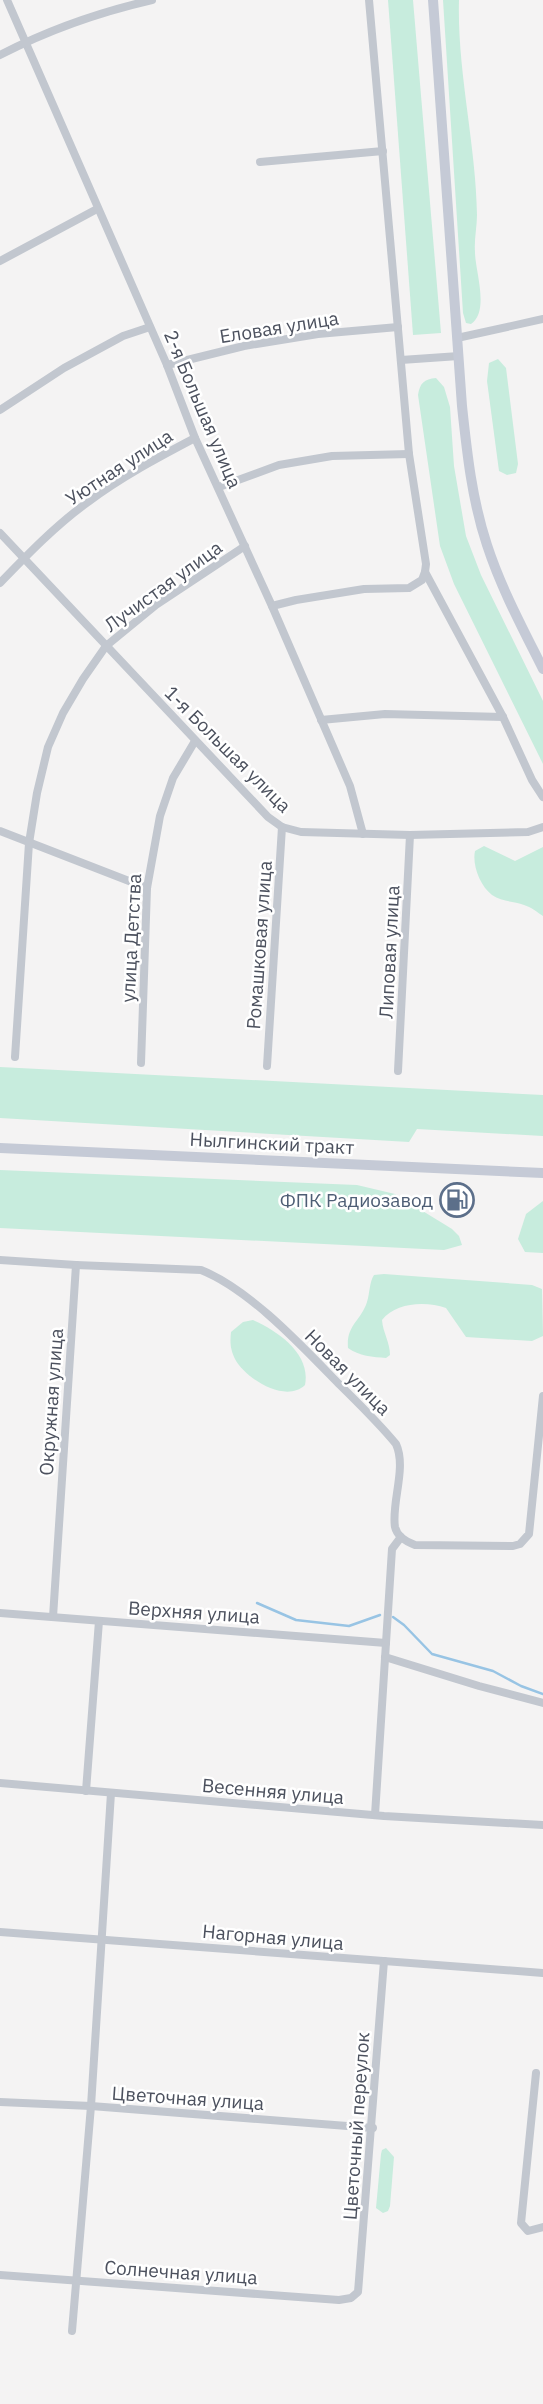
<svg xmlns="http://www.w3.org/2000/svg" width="543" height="2404" font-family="'IBM Plex Sans',sans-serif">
<rect width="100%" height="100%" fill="#f4f3f3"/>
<g fill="#c7ecdd">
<polygon points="388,0 413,0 441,333 413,335"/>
<path d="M443,0h16c-2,71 17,144 18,215 0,12 -3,25 -2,37 0,19 15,59 -4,72l-5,-1 -3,-10z"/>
<polygon points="498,359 506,368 518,464 516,473 507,475 499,471 487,381 489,363"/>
<path d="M436,378l8,9 6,20 4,59 12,70 15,39 62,126v63l-89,-180 -14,-38 -22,-151c2,-12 6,-16 18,-17z"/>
<path d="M484,846l31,15 28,-14v69c-6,-4 -12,-9 -19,-11 -10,-4 -22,-3 -32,-10 -12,-9 -20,-30 -17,-44z"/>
<polygon points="0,1067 543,1095 543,1136 417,1129 409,1142 0,1118"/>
<polygon points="0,1170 357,1185 395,1194 452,1229 459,1236 462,1245 444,1250 0,1228"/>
<polygon points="543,1201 543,1253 525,1252 518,1239 526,1214"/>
<path d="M384,1274l148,11 10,4 1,47 -11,5 -66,-4 -20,-29c-20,-7 -50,-6 -64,12 1,13 8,22 8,35l-4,3c-13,-1 -27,-2 -38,-10 -2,-23 13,-27 19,-46 3,-9 2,-19 7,-27z"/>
<path d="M253,1320c25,11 58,34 52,65 -20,19 -60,-7 -70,-26 -5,-10 -5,-17 -4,-27l12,-10z"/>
<polygon points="386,2148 394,2157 390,2206 388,2211 383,2213 376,2208 381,2154 382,2150"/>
</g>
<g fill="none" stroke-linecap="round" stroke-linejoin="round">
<g stroke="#98c4e4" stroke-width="2.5">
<polyline points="257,1603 296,1620 349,1626 380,1615"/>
<polyline points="393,1617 404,1625 432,1654 493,1671 521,1686 543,1694"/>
</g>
<g stroke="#c2c7cf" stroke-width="8">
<polyline points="7,0 167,365 195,438 272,606 350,786 363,834"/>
<polyline points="369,0 409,454 426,564 425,572 503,717 532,780 543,797"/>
<path d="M0,55c48,-25 100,-43 152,-55"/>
<polyline points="260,162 383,151"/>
<polyline points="0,261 97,209"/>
<polyline points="457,338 543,319"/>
<polyline points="401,360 459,356"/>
<polyline points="167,365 244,346 318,334 398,327"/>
<polyline points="0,410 64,368 123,336 150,327"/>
<polyline points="219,487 279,465 332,456 409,454"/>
<polyline points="0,533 268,817 282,827 301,832 410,835 528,832 543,827"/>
<path d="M0,583c27,-28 56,-58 88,-81 33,-25 71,-45 107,-64"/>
<polyline points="272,606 296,600 364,589 409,588 422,580 425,572"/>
<polyline points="321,720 385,714 503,717"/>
<polyline points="0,831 147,888"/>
<polyline points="15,1057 29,843 37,793 48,747 63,713 83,679 106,646 156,605 245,546"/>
<polyline points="141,1063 147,888 160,816 173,778 195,741"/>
<polyline points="267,1066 282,827"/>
<polyline points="398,1071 410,835"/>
<polyline points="0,1260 76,1265 53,1617"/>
<path d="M76,1265l125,5c48,19 100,75 136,112 20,20 41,40 59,62 11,24 -5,59 -1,83 2,9 12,15 20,18l98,1 7,-2 9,-10 14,-138"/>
<polyline points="0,1613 386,1643"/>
<polyline points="385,1657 479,1686 543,1703"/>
<polyline points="0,1783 384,1816 543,1825"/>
<polyline points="86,1791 99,1621"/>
<polyline points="375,1815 392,1549 401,1537"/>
<polyline points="0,1932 543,1973"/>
<polyline points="536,2073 521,2223 528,2231 543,2227"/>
<polyline points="0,2102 91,2106 373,2128"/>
<polyline points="0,2275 339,2300 351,2298 358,2292 384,1961"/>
<polyline points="72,2331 91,2106 111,1793"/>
</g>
<g stroke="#c5cad6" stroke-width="10">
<path d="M433,0l29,406c5,47 10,94 25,139 14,43 36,84 56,124"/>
<polyline points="0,1148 543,1173"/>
</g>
</g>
<defs>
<g id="fuel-ring" transform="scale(1.75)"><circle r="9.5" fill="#fff" stroke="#5c6f8a" stroke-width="1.5"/><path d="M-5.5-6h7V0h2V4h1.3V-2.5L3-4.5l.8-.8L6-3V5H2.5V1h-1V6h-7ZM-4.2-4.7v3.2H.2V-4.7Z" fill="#5c6f8a"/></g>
</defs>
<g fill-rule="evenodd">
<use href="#fuel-ring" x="457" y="1200"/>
</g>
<g text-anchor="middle" stroke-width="5" stroke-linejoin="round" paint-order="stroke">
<g font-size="19" fill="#4c515e" stroke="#fff">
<text transform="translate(279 327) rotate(-9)" y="7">Еловая улица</text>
<text transform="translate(203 409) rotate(67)" y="7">2-я Большая улица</text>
<text transform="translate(119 467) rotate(-33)" y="7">Уютная улица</text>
<text transform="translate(163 586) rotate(-36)" y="7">Лучистая улица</text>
<text transform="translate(228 749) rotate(45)" y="7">1-я Большая улица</text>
<text transform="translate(131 938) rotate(-87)" y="7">улица Детства</text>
<text transform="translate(259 945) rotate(-86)" y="7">Ромашковая улица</text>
<text transform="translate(389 952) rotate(-87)" y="7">Липовая улица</text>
<text transform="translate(272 1143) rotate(3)" y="7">Нылгинский тракт</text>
<text transform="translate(348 1372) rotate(45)" y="7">Новая улица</text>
<text transform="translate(51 1402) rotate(-86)" y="7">Окружная улица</text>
<text transform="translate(194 1612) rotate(4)" y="7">Верхняя улица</text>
<text transform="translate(273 1791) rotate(5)" y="7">Весенняя улица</text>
<text transform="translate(273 1937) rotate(5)" y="7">Нагорная улица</text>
<text transform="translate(188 2098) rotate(4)" y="7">Цветочная улица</text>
<text transform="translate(356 2126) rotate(-86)" y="7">Цветочный переулок</text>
<text transform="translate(181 2272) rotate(4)" y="7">Солнечная улица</text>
</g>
<g font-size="19" fill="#4e5e75" stroke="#fff" text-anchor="end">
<text x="433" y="1207">ФПК Радиозавод</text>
</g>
</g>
</svg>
